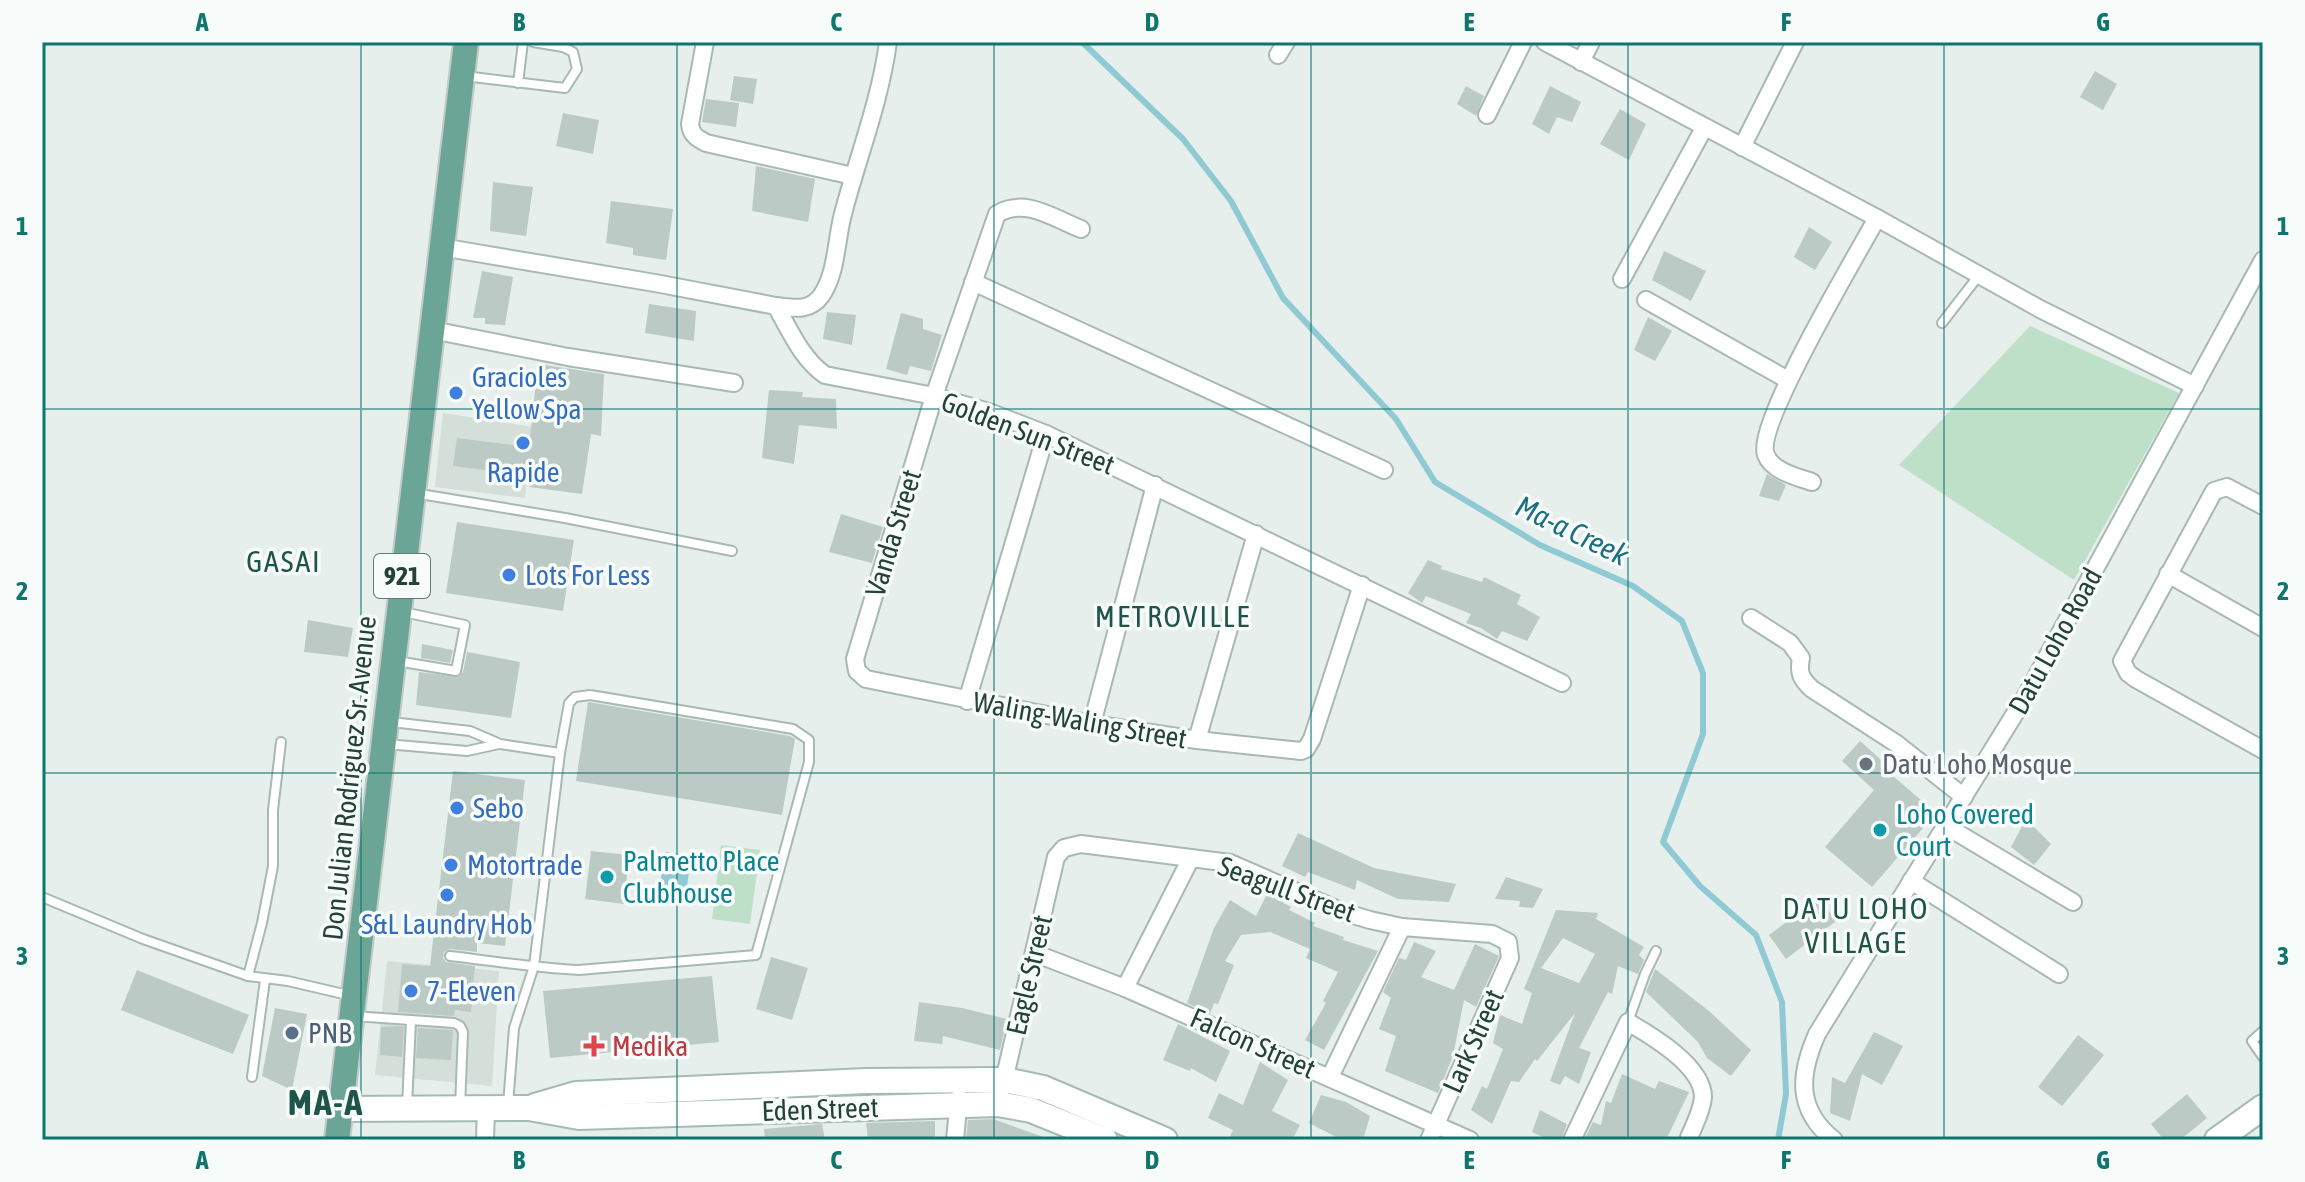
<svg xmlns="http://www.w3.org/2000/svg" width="2305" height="1182" font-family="'Asap Condensed',sans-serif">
<rect width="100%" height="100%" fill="#e6efeb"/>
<g fill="#d4dfda">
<polygon points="443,413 533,427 525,498 435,487"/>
<polygon points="387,961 499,971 492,1086 375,1075"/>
</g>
<g fill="#bfe0c8">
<polygon points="2030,326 2179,393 2074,580 1899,465"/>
<polygon points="721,845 760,850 750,924 712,919"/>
</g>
<polygon fill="#8ec9d4" points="665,852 691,855 685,903 658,899"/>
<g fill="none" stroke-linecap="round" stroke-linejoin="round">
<polyline stroke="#8ec9d4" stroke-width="6" points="1082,42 1183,139 1231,201 1283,298 1396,419 1435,482 1540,545 1633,586 1682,621 1703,673 1703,734 1663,842 1700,886 1756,935 1782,1002 1786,1094 1778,1140"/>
</g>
<g fill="#bbcac4" fill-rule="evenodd">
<polygon points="2095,71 2117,84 2103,110 2080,97"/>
<polygon points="734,76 757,79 753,104 730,100"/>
<polygon points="1466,86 1484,96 1476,116 1457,104"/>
<polygon points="1550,86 1581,102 1572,122 1557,117 1549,134 1532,124"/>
<polygon points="706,99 739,103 736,127 702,122"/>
<polygon points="1620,109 1646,124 1629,160 1600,144"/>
<polygon points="563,113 599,120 593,154 556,146"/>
<polygon points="756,166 815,179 808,222 752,211"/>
<polygon points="493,182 533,187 526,236 490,231"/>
<polygon points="611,201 673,209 666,260 633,255 633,248 606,243"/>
<polygon points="1809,227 1832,242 1815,270 1794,257"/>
<polygon points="1664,251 1706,271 1691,301 1652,280"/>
<polygon points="482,271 513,277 505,325 485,324 485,318 473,318"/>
<polygon points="649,304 696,311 694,341 645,333"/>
<polygon points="827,312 856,315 852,345 823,339"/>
<polygon points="901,313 923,319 923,329 942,335 931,371 910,366 907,375 886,369"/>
<polygon points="1648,317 1672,331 1655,361 1634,350"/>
<polygon points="538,364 604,374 601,436 591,434 582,494 529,487 531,476 453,466 457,438 529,447"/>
<polygon points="769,390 803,392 802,397 836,399 837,429 799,425 794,464 762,458"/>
<polygon points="1767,474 1786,485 1779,501 1759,496"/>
<polygon points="841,514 883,527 872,563 829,552"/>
<polygon points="457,522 574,540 563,611 446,593"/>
<polygon points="1428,560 1442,566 1441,569 1482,582 1484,577 1521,595 1517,604 1540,617 1527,641 1502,631 1497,639 1481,628 1466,623 1471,614 1426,596 1422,603 1408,593"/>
<polygon points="308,620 353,628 348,657 304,652"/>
<polygon points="422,644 453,650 450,663 421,658"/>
<polygon points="467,652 520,662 511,718 416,705 419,672 459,677 463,672"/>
<polygon points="588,702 790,736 795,739 782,815 576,781"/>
<polygon points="1860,741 1889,767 1886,770 1936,813 1872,887 1825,847 1874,790 1842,761"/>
<polygon points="453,771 525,780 505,946 477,943 477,952 450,949 444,952 443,958 446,962 475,966 471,1012 455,1010 454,1016 398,1012 402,964 430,966"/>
<polygon points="2026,819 2051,844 2034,865 2011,847"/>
<polygon points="1298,833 1374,868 1456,884 1449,902 1398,899 1357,880 1355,890 1308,872 1305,877 1282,866"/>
<polygon points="591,851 629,855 624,904 585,899"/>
<polygon points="1506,877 1543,889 1533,908 1519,907 1520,901 1495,899"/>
<polygon points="1267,894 1291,907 1289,910 1315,923 1313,926 1344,937 1343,940 1378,951 1324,1050 1305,1040 1326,1003 1323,1001 1338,972 1306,958 1310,949 1270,932 1241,935 1225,961 1234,965 1218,1004 1214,1003 1210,1014 1187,1003 1214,928 1230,900 1256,916"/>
<polygon points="1819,898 1836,921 1786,959 1769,935"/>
<path d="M1556,910l42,3 -2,6 48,28 -5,8 5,5 -6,14 -20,-8 -6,28 -4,-2 -29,56 12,4 -12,32 -14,-8 -5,9 -10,-4 25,-68 -38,48 -2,-2 -16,23 -8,-1 -19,43 -21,-14 11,-24 5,3 16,-40 -10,-6 7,-28 22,9 10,-31 -8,-4zM1563,938l32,16 -16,29 -38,-15z"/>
<polygon points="1414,942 1436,951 1421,977 1454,990 1475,944 1499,956 1476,1007 1464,1000 1453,1056 1438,1093 1385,1071 1396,1036 1379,1029 1391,998 1383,992 1399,958 1406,960"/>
<polygon points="771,957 808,968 792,1020 756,1009"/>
<polygon points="1655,969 1709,1011 1751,1050 1731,1076 1707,1058 1698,1042 1646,992"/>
<polygon points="137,970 249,1015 233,1054 121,1010"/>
<polygon points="712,976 719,1042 550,1058 543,991"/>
<polygon points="919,1002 962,1008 1007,1019 1000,1050 943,1036 942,1044 914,1041"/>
<polygon points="275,1008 307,1014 292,1090 262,1076"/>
<polygon points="1178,1024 1230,1051 1216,1082 1191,1068 1190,1071 1163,1060"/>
<polygon points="397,1026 404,1027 402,1057 380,1055 381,1027"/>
<polygon points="418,1028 453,1030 451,1060 416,1058"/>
<polygon points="1874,1032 1903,1046 1882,1085 1862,1074 1850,1121 1830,1113 1832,1077 1845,1083"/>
<polygon points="2078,1035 2104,1055 2062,1106 2038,1087"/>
<polygon points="1260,1062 1288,1080 1272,1111 1300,1125 1292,1140 1228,1140 1233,1130 1208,1118 1219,1093 1243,1105"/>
<polygon points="1622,1074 1655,1089 1659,1081 1689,1092 1666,1140 1584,1140 1593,1122 1601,1125 1606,1101 1611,1103"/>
<polygon points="2187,1094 2207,1118 2180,1140 2164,1140 2151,1124"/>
<polygon points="1321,1095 1346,1102 1370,1116 1363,1140 1342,1140 1309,1123"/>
<polygon points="1540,1110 1567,1124 1561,1140 1549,1140 1532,1132"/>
<polygon points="993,1119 1046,1138 1045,1140 966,1140 968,1120"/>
<polygon points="935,1121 935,1140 868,1140 866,1123"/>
<polygon points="822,1124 825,1140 765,1140 764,1129"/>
</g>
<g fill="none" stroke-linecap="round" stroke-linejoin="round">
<g stroke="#a8b8b2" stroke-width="12">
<g id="service">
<polyline points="464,76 565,88 577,69 573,52 563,47 533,42"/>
<polyline points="518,83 523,42"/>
<polyline points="1942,323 1980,274"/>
<polyline points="414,493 565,518 732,551"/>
<polyline points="397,661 456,671 465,625 403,612"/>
<polyline points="391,722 470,731 500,744 560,753"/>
<polyline points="386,744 467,751 499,744"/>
<polyline points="42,897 143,939 248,976 288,981 352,996"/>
<path d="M450,956c43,5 86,12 129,14l177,-15 53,-193v-22l-16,-11 -203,-34 -15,2 -6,6 -9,50 -26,213 -20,62 -6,77"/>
<polyline points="248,976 262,923 273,866 273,810 281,742"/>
<polyline points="353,1016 454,1023 460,1026 463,1032 460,1107"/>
<polyline points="1628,1022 1645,974 1656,951"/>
<polyline points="2263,1031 2252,1041 2263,1057"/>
<polyline points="252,1077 265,980"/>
<polyline points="407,1107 411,1020"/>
</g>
</g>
<g stroke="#a8b8b2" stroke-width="20">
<g id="minor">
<path d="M705,42l-15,82c1,11 7,14 16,19l147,33"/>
<polyline points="1545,42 1877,218 2040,309 2195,386"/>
<polyline points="1278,55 1286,42"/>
<polyline points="1581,62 1591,42"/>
<polyline points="1487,115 1523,42"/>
<polyline points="1742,147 1795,42"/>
<path d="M1081,229c-28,-11 -56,-32 -84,-15l-63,182 -79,263 2,12 9,8 226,45 105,16 104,11 5,-2 6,-10 50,-154"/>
<path d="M441,247l214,36 121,23c14,25 26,53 49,69l109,21 55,16 57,22 516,249"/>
<polyline points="1622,279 1704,128"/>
<polyline points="973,282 1384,470"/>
<polyline points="1646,300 1788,380"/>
<path d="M776,306c18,2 33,6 45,-10 16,-22 15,-57 22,-82 15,-58 37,-112 45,-172"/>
<polyline points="432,330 568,357 734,383"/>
<path d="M1812,482c-15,-5 -40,-11 -46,-27 -12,-29 92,-202 111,-237"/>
<polyline points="2263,506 2227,487 2214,491 2122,661 2128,673 2136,679 2263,750"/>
<polyline points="2168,574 2263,628"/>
<path d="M1751,618l39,25 11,15c-3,15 0,21 11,31l85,55 67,53"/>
<polyline points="967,701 1046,434"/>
<polyline points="1092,724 1155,485"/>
<polyline points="1197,740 1256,534"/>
<polyline points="1946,826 2073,902"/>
<polyline points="1911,881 2059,974"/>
<polyline points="1034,953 1125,988 1470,1140"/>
<polyline points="1125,988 1191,858"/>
<polyline points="1330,1077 1402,927"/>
<polyline points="1002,1089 1056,857 1064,848 1081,844 1230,863 1343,912 1370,920 1402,927 1492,934 1508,942 1510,958 1429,1140"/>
<polyline points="485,1140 486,1108"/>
<polyline points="955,1140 959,1098"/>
<path d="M1572,1140l56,-118c24,14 75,44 75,75 -1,15 -10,30 -15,43"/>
<path d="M1834,1140c-38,-30 -35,-65 -17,-106l210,-340 236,-434"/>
</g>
</g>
<g stroke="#a4bbb3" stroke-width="28">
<g id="secondary">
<polyline points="535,1106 576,1094 866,1081 1005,1080 1043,1088 1165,1140"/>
<polyline points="341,1109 529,1108 579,1117 998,1104 1031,1110 1105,1140"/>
<polyline points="2217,1140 2263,1107"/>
</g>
</g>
<g stroke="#c2cac8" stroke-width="28">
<polyline id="primary" points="337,1140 466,42"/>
</g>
<use href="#service" stroke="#fff" stroke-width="8"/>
<use href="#minor" stroke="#fff" stroke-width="16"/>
<use href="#secondary" stroke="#fff" stroke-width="24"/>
<use href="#primary" stroke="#6aa596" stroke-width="24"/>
</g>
<path fill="none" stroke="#0f766e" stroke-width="2" stroke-opacity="0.55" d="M361,42v1098M677,42v1098M994,42v1098M1311,42v1098M1628,42v1098M1944,42v1098M42,409h2221M42,773h2221"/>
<g fill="#3f7fe0" stroke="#f7fbf9" stroke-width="3">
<circle cx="456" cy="393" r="8"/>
<circle cx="523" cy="443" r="8"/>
<circle cx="509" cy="575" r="8"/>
<circle cx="457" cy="808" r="8"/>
<circle cx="451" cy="865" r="8"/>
<circle cx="447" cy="895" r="8"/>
<circle cx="411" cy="991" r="8"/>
</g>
<circle fill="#6b7280" stroke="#f7fbf9" stroke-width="3" cx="1866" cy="764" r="8"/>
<g fill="#0f9aa8" stroke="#f7fbf9" stroke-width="3">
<circle cx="1880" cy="830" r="8"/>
<circle cx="607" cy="877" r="8"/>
</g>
<circle fill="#5c6f8a" stroke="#f7fbf9" stroke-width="3" cx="292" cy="1033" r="8"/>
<path fill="#e0444e" stroke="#f7fbf9" stroke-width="3" d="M590 1034h8v8h8v8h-8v8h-8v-8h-8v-8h8z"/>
<g text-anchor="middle" stroke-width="7" stroke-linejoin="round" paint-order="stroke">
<rect fill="#f7fbf9" stroke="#637a73" stroke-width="2" x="374" y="554" width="56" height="44" rx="6"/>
<g font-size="26" font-weight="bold" fill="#24423a">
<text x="402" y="585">921</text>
</g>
<g font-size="28" fill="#366cbe" stroke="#f7fbf9" text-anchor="start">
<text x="472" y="387">Gracioles<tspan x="472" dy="32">Yellow Spa</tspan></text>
<text x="523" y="482" text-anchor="middle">Rapide</text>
<text x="525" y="585">Lots For Less</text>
<text x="473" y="818">Sebo</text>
<text x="467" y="875">Motortrade</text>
<text x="447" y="934" text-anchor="middle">S&amp;L Laundry Hob</text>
<text x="427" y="1001">7-Eleven</text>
</g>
<g font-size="28" fill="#24423a" stroke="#f7fbf9">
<text transform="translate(1028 433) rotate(21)" y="10">Golden Sun Street</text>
<text transform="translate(893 533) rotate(-73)" y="10">Vanda Street</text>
<text transform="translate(2055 641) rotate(-61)" y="10">Datu Loho Road</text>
<text transform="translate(1080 720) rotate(10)" y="10">Waling-Waling Street</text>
<text transform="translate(349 778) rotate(-84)" y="10">Don Julian Rodriguez Sr. Avenue</text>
<text transform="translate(1287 889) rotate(20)" y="10">Seagull Street</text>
<text transform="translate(1029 975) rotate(-77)" y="10">Eagle Street</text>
<text transform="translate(1473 1041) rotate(-66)" y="10">Lark Street</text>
<text transform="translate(1253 1043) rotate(24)" y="10">Falcon Street</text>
<text transform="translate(820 1109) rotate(-2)" y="10">Eden Street</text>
</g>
<g font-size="28" fill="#5b616d" stroke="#f7fbf9" text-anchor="start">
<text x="1882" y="774">Datu Loho Mosque</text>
</g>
<g font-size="28" fill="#0d838f" stroke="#f7fbf9" text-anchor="start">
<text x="1896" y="824">Loho Covered<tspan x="1896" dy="32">Court</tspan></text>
<text x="623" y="871">Palmetto Place<tspan x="623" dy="32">Clubhouse</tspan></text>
</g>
<g font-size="28" fill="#4e5e75" stroke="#f7fbf9" text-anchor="start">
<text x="308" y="1043">PNB</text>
</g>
<g font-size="28" fill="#be3a42" stroke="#f7fbf9" text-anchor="start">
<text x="612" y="1056">Medika</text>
</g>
<g font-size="30" font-style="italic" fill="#1c6f80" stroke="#f7fbf9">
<text transform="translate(1572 531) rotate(26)" y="10">Ma-a Creek</text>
</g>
<g font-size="30" letter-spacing="2" fill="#1f5548" stroke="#f7fbf9">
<text x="284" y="572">GASAI</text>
<text x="1173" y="627">METROVILLE</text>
<text x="1856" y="919">DATU LOHO<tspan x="1856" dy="34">VILLAGE</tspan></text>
</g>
<g font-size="36" font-weight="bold" letter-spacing="2" fill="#1f5548" stroke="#f7fbf9">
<text x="326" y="1115">MA-A</text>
</g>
</g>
<rect width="2305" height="1182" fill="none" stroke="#f7fbf9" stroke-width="88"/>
<rect x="44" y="44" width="2217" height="1094" fill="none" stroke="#0f766e" stroke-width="3"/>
<g font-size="26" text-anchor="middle" font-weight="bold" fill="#0f766e">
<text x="202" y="31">A</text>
<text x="519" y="31">B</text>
<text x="836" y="31">C</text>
<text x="1152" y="31">D</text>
<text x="1469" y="31">E</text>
<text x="1786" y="31">F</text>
<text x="2103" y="31">G</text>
<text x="22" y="235">1</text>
<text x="2283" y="235">1</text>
<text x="22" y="600">2</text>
<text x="2283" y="600">2</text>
<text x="22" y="965">3</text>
<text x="2283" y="965">3</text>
<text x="202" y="1169">A</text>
<text x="519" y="1169">B</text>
<text x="836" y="1169">C</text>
<text x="1152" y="1169">D</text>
<text x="1469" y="1169">E</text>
<text x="1786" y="1169">F</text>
<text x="2103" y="1169">G</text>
</g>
</svg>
